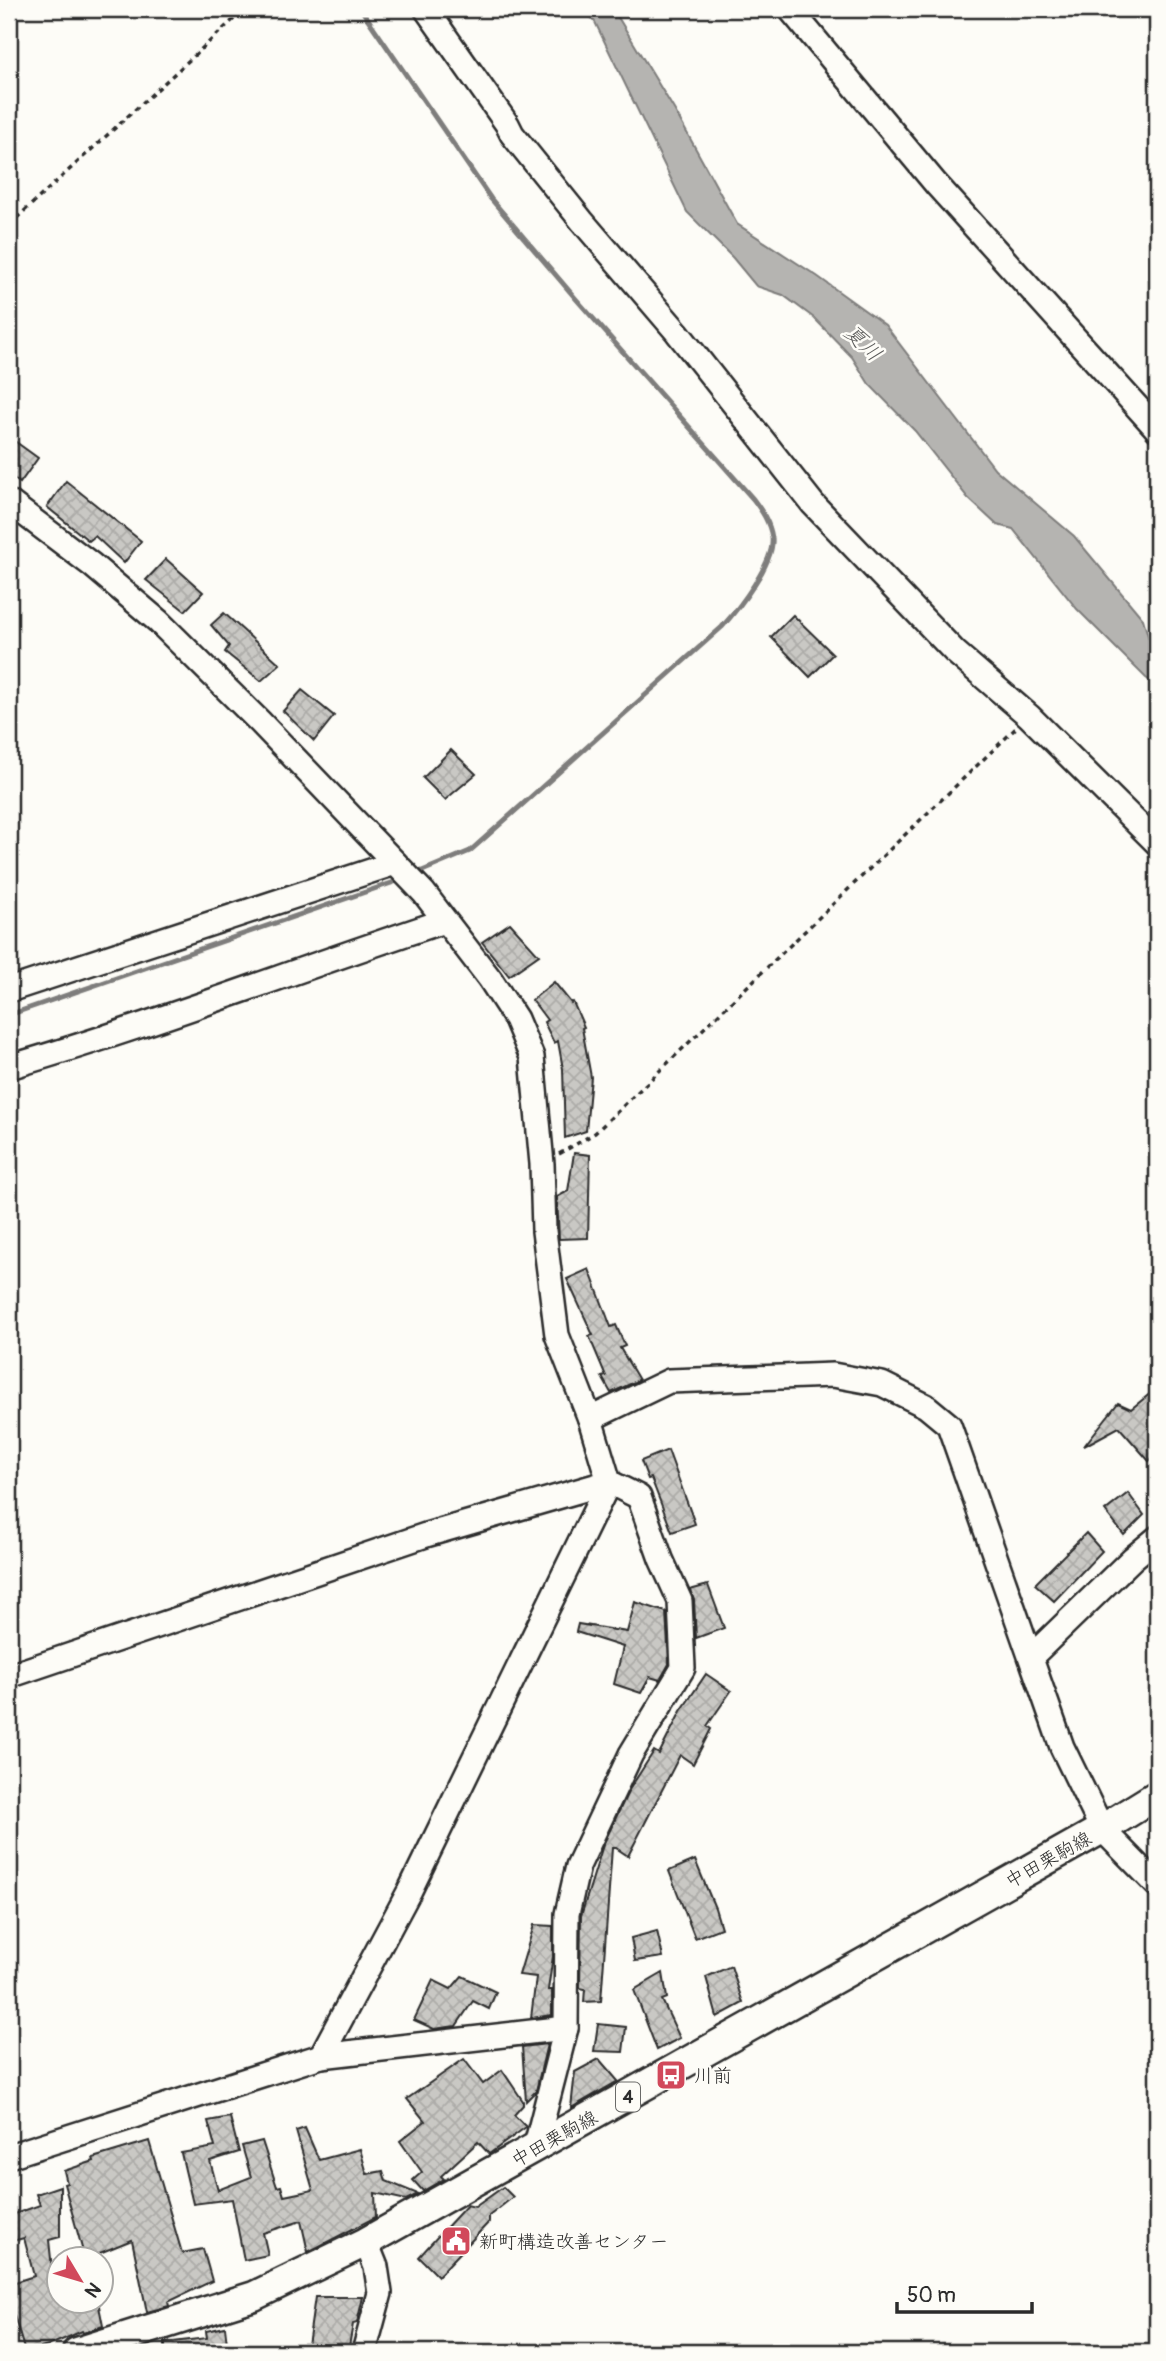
<svg xmlns="http://www.w3.org/2000/svg" width="1166" height="2361" font-family="Pangolin,'Klee One',sans-serif">
<defs>
<pattern id="building-cross-hatch" width="8" height="8" patternUnits="userSpaceOnUse" patternTransform="scale(1.75)"><rect width="8" height="8" fill="#c9c8c4"/><path d="M0 0l8 8M0 8l8-8" fill="none" stroke="#adaca9"/></pattern>
</defs>
<rect width="100%" height="100%" fill="#fdfcf7"/>
<filter id="ink" filterUnits="userSpaceOnUse"><feTurbulence type="fractalNoise" baseFrequency=".0143" numOctaves="2"/><feDisplacementMap in="SourceGraphic" scale="14" xChannelSelector="R" yChannelSelector="G"/><feConvolveMatrix kernelMatrix="1 2 1 2 8 2 1 2 1" color-interpolation-filters="sRGB"/></filter>
<g filter="url(#ink)">
<polygon fill="#b5b4b1" stroke="#7e7d7b" stroke-width="2" points="584,9 613,9 675,111 737,224 817,276 885,325 995,469 1074,536 1143,619 1149,639 1157,644 1157,685 1146,678 1077,609 1013,529 997,525 968,498 915,431 869,384 852,357 814,318 783,295 756,286 733,258 687,212 595,22"/>
<g fill="none" stroke-linecap="round" stroke-linejoin="round">
<g stroke="#7e7d7b" stroke-width="5">
<path d="M361,9l130,190 86,101 176,199c9,12 17,24 19,39 3,24 -34,71 -50,89l-252,224 -55,23"/>
<polyline points="9,1015 403,879"/>
</g>
</g>
<g fill="url(#building-cross-hatch)" stroke="#2b2b2b" stroke-width="2">
<polygon points="9,437 38,458 20,483 9,475"/>
<polygon points="66,481 141,541 124,563 95,536 89,541 47,507"/>
<polygon points="166,559 203,592 185,611 146,580"/>
<polygon points="224,613 280,664 261,681 225,652 229,646 211,625"/>
<polygon points="793,615 833,654 810,677 771,637"/>
<polygon points="302,690 334,716 314,741 283,711"/>
<polygon points="451,750 476,774 445,800 423,778"/>
<polygon points="510,923 539,955 509,976 482,942"/>
<polygon points="554,982 571,1003 573,1002 584,1027 582,1028 591,1077 586,1131 565,1138 563,1069 558,1041 554,1043 544,1022 547,1020 532,1000"/>
<polygon points="574,1153 590,1155 588,1238 559,1239 557,1197 568,1191"/>
<polygon points="589,1269 611,1327 616,1325 625,1346 620,1348 639,1380 611,1393 602,1377 606,1376 589,1336 593,1335 567,1279"/>
<polygon points="1157,1388 1157,1454 1149,1461 1119,1427 1084,1446 1118,1403 1131,1409"/>
<polygon points="668,1450 695,1524 672,1532 651,1478 648,1479 641,1461"/>
<polygon points="1128,1493 1144,1515 1124,1535 1105,1511"/>
<polygon points="1086,1533 1102,1551 1054,1601 1035,1584"/>
<polygon points="708,1585 724,1628 696,1638 694,1600 690,1590"/>
<polygon points="635,1602 666,1612 669,1664 660,1680 650,1677 641,1693 614,1684 623,1647 576,1632 578,1624 627,1632"/>
<polygon points="706,1674 731,1691 707,1726 711,1729 693,1764 680,1755 628,1856 616,1848 612,1848 601,2001 584,2002 585,1989 580,1988 581,1916 603,1845 629,1790 654,1751 659,1754 681,1711"/>
<polygon points="695,1860 715,1908 721,1928 695,1938 669,1871"/>
<polygon points="534,1925 553,1926 553,1956 548,1990 552,1990 552,2015 531,2018 536,1977 519,1975"/>
<polygon points="657,1931 663,1957 635,1961 631,1938"/>
<polygon points="731,1966 743,2003 717,2017 706,1977"/>
<polygon points="663,1973 667,1998 662,2000 680,2038 657,2050 634,1990"/>
<polygon points="462,1976 496,1992 489,2009 473,2001 456,2026 434,2029 414,2020 433,1980 451,1989"/>
<polygon points="598,2024 626,2027 623,2052 594,2051"/>
<polygon points="547,2044 536,2091 526,2101 522,2047"/>
<polygon points="464,2059 483,2084 502,2070 523,2101 523,2105 514,2115 526,2127 489,2154 478,2142 441,2176 444,2179 423,2191 413,2180 422,2172 400,2141 425,2121 407,2099"/>
<polygon points="599,2059 618,2081 571,2108 575,2072"/>
<polygon points="230,2117 239,2152 210,2161 218,2190 251,2177 242,2146 262,2141 277,2187 281,2186 284,2196 313,2190 296,2131 305,2128 319,2160 360,2149 367,2174 383,2171 386,2181 418,2194 406,2200 375,2193 376,2217 308,2252 301,2221 263,2233 268,2255 244,2260 232,2199 193,2204 181,2153 215,2147 208,2121"/>
<polygon points="149,2141 182,2253 203,2249 212,2281 168,2302 169,2306 147,2312 132,2240 85,2259 64,2184 67,2183 64,2171 94,2161 93,2158"/>
<polygon points="60,2186 60,2237 49,2240 53,2278 60,2276 60,2301 98,2301 103,2326 83,2333 82,2331 48,2346 25,2352 13,2312 9,2312 9,2284 34,2276 24,2238 9,2242 9,2216 40,2205 36,2194"/>
<polygon points="503,2187 513,2197 489,2216 489,2222 438,2276 419,2257 439,2235 445,2232 444,2230 467,2205 475,2207"/>
<polygon points="315,2297 363,2297 357,2323 353,2324 348,2352 307,2352"/>
<polygon points="225,2327 228,2352 165,2352 165,2343 207,2338 206,2331"/>
</g>
<g fill="none" stroke-linecap="round" stroke-linejoin="round">
<g stroke="#2b2b2b" stroke-width="28">
<g id="minor">
<polyline points="426,9 507,124 512,134 582,221 677,332 813,504 955,652 1029,716 1157,843"/>
<polyline points="790,9 936,184 1157,429"/>
<polyline points="9,502 92,565 158,621 260,722 424,893 490,979 516,1019 532,1057 542,1164 544,1231 557,1335 590,1419 609,1482 410,1890 321,2056"/>
<polyline points="9,990 395,863"/>
<path d="M9,1067c147,-43 289,-98 435,-146"/>
<polyline points="590,1419 669,1381 833,1375 882,1384 926,1406 949,1425 1062,1747 1102,1829 1157,1885"/>
<polyline points="1031,1657 1133,1558 1157,1538"/>
<polyline points="9,1676 426,1535 609,1482 639,1497 661,1559 680,1601 683,1668 631,1754 578,1866 567,1914 566,2028 535,2149"/>
<polyline points="9,2156 321,2056 566,2028"/>
<polyline points="364,2352 380,2293 376,2267 366,2242"/>
</g>
</g>
<g stroke="#2b2b2b" stroke-width="33">
<polyline id="major" points="77,2352 254,2296 366,2242 1102,1829 1157,1795"/>
</g>
<g stroke="#2b2b2b" stroke-width="3.5" stroke-dasharray="5 5" stroke-linecap="butt">
<polyline points="9,225 245,9"/>
<polyline points="559,1154 595,1133 1016,728"/>
</g>
<use href="#minor" stroke="#fdfcf7" stroke-width="23"/>
<use href="#major" stroke="#fdfcf7" stroke-width="28"/>
</g>
</g>
<defs>
<g id="bus-square" transform="scale(1.575)"><rect x="-9" y="-9" width="18" height="18" rx="4" fill="#d1495b" stroke="#fdfcf7"/><path d="M-5-6H5V4H4V6H2V4H-2V6H-4V4H-5ZM-3.5-4V0h7V-4ZM-3.5 1.2v1.5H-2V1.2ZM2 1.2v1.5H3.5V1.2Z" fill="#fff"/></g>
<g id="civic-square" transform="scale(1.575)"><rect x="-9" y="-9" width="18" height="18" rx="4" fill="#d1495b" stroke="#fdfcf7"/><path d="M-.6-6.5H3V-4.5H.6V-3L4-1V1h2V6H-6V1h2V-1L-.6-3ZM-1.2 2.5V6h2.4V2.5Z" fill="#fff"/></g>
</defs>
<g fill-rule="evenodd">
<use href="#bus-square" x="671" y="2075"/>
<use href="#civic-square" x="456" y="2241"/>
</g>
<g text-anchor="middle" stroke-width="5" stroke-linejoin="round" paint-order="stroke">
<rect fill="#fdfcf7" stroke="#6a6a68" stroke-width="2" x="616" y="2082.5" width="24" height="29" rx="5"/>
<g font-size="18" font-weight="bold" fill="#2b2b2b">
<text x="628" y="2103">4</text>
</g>
<g font-size="19" fill="#2b2b2b" stroke="#fdfcf7">
<text transform="translate(1048 1859) rotate(-29)" y="7">中田栗駒線</text>
<text transform="translate(554 2138) rotate(-29)" y="7">中田栗駒線</text>
</g>
<g font-size="19" fill="#2b2b2b" stroke="#fdfcf7" text-anchor="start">
<text x="694" y="2082">川前</text>
<text x="479" y="2248">新町構造改善センター</text>
</g>
<g font-size="21" font-style="italic" fill="#5b5b5a" stroke="#fdfcf7">
<text transform="translate(863 343) rotate(44)" y="7">夏川</text>
</g>
</g>
<rect width="1166" height="2361" fill="none" stroke="#fdfcf7" stroke-width="35"/>
<rect x="18" y="18" width="1131" height="2326" fill="none" stroke="#2b2b2b" stroke-width="2.5" filter="url(#ink)"/>
<g transform="translate(80 2280) rotate(128)"><circle r="33" fill="#fdfcf7" stroke="#a9a8a5" stroke-width="2"/>
<path d="M0-5L12 26L0 18L-12 26Z" fill="#d1495b"/>
<text y="-10" font-size="19" font-weight="bold" text-anchor="middle" fill="#2b2b2b">N</text>
</g>
<path d="M897 2302v10h135v-10" fill="none" stroke="#2b2b2b" stroke-width="3.5"/>
<text x="907" y="2302" font-size="21" fill="#2b2b2b" stroke="#fdfcf7" stroke-width="5" paint-order="stroke">50 m</text>
</svg>
